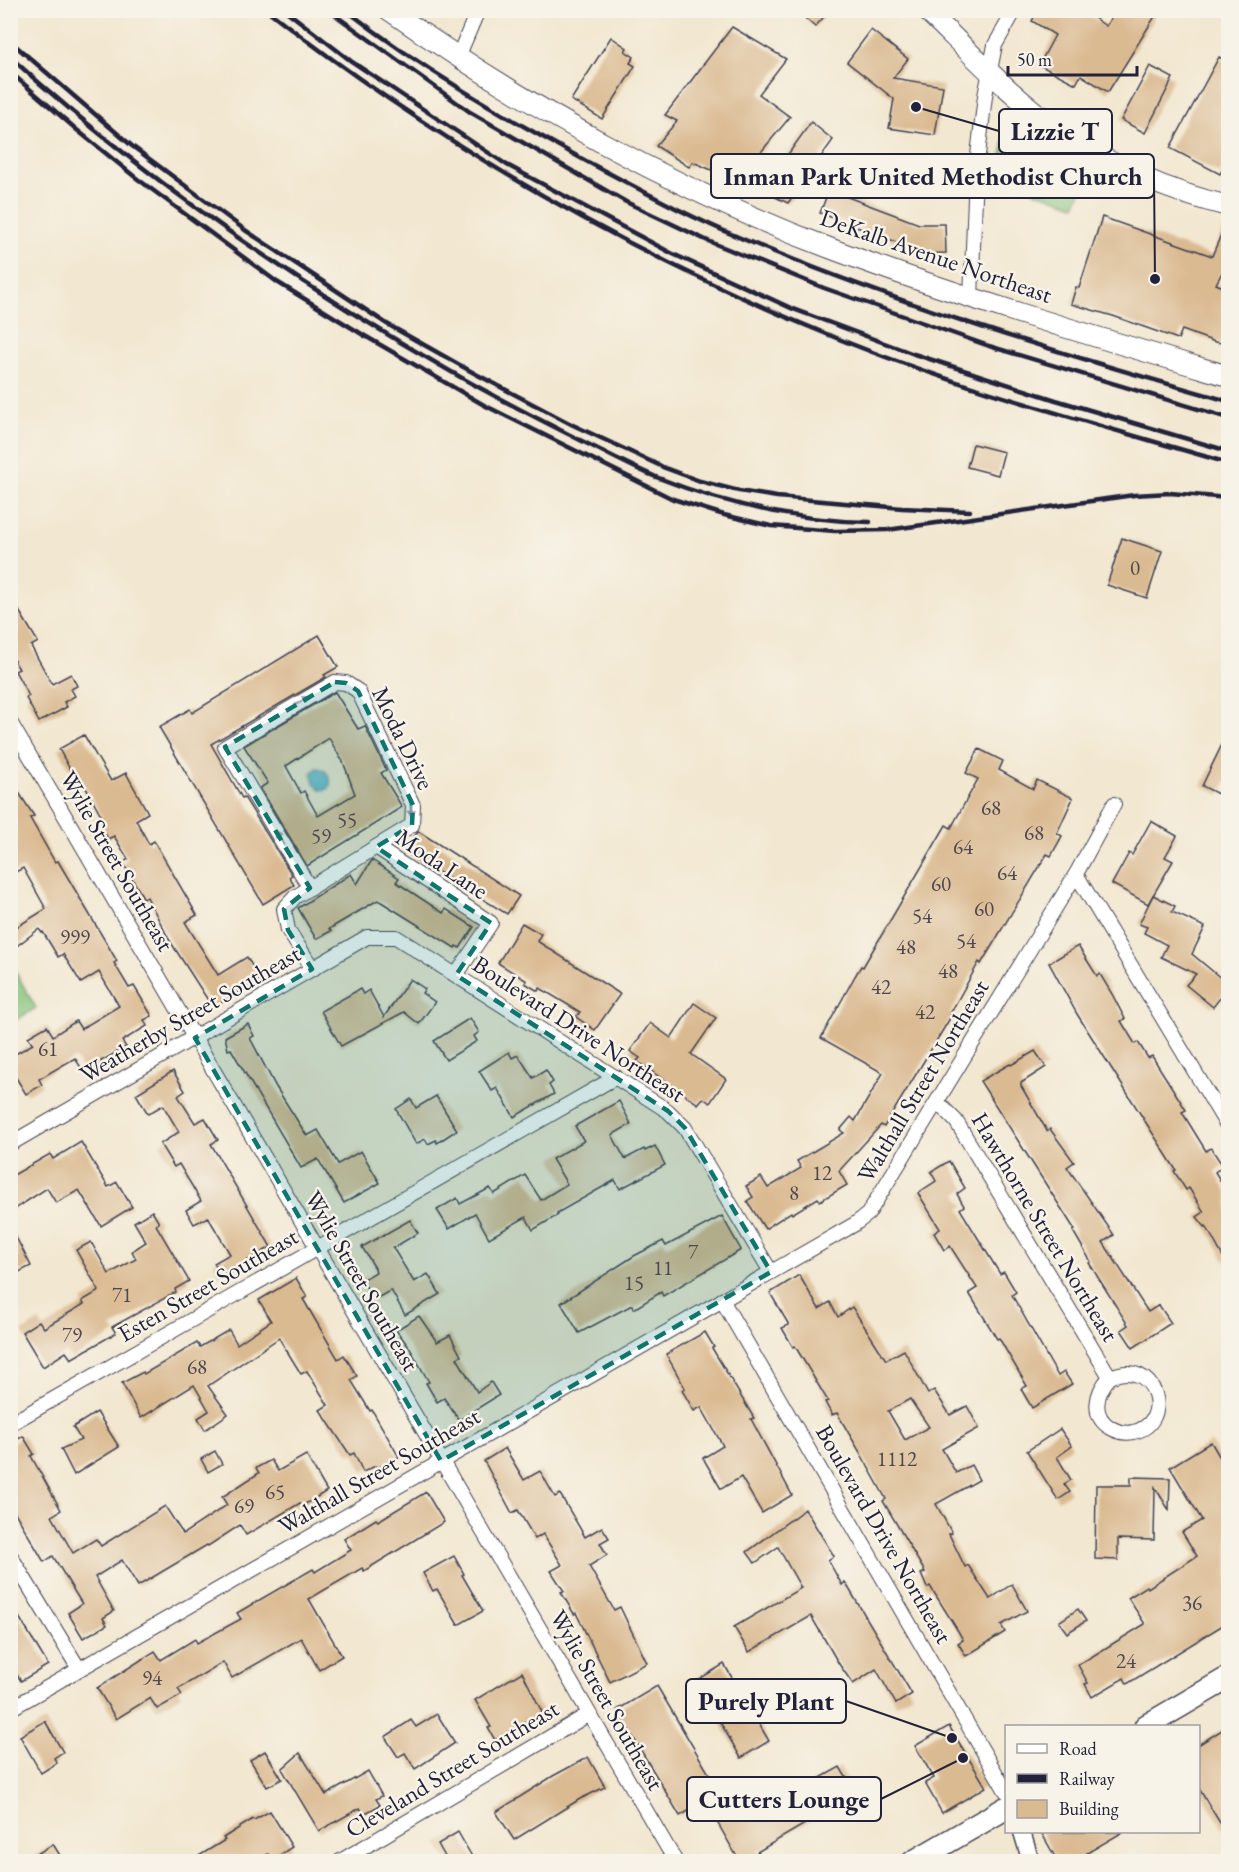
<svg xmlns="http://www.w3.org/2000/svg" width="1239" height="1872" font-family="'EB Garamond',serif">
<rect width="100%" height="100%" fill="#f7f3e8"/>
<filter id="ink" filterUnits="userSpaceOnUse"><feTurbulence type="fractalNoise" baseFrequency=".0167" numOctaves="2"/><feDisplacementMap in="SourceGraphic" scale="12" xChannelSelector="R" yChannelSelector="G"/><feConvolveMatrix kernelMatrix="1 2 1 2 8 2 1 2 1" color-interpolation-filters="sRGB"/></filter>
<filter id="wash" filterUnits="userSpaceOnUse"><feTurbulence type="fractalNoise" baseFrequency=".008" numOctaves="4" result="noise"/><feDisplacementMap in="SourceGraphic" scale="24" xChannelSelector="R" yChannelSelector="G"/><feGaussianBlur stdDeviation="1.35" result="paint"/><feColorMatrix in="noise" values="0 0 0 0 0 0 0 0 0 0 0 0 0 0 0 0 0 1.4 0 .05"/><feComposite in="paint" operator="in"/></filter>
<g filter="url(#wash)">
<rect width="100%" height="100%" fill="#f2e7d0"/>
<g fill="#86c57b" stroke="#54745b" stroke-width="1.5">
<polygon points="1007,123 1087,178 1075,205 998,179"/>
<polygon points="11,964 36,1008 11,1023"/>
</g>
<path fill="#51b4cf" stroke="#3a6b85" stroke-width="1.5" d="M317,768c11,2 17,12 11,21l-7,1 -7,-7 -2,-10z"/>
<g id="blocks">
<g fill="#daba91" fill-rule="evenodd">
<polygon points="812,10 830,10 815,27 805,18"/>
<polygon points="1038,10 1082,10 1106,26 1116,10 1159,10 1108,92 1081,75 1076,84 1039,65 1055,35 1032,21"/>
<polygon points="732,27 786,59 759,94 790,117 737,181 693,162 689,167 656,146 677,121 665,115"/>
<polygon points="871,30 908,59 893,78 943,86 935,135 889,128 894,99 847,62"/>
<polygon points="611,37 627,48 625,51 634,57 630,63 635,66 602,119 571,100"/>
<polygon points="1219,57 1228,62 1228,158 1220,174 1170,148"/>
<polygon points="1150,66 1173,78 1145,133 1121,120"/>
<polygon points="811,122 833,140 788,203 762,191"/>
<polygon points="829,190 919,224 945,224 946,253 915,254 915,249 820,213"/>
<polygon points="1102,217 1212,256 1228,218 1228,261 1216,284 1228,289 1228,344 1215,342 1182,330 1178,339 1113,316 1071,304 1076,287 1079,288"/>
<polygon points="973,444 1004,452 998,475 967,467"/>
<polygon points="1122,538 1162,551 1147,598 1107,585"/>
<polygon points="10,596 38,642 31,646 52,684 71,674 77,686 71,689 75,696 64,702 67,707 39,722 26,698 29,696 15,671 19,669 10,654"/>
<polygon points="319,635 338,667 324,675 326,677 211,744 242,798 244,797 292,875 289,877 294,885 263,904 159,727 190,709 192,713"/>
<path d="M335,692l23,37 7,-3 21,44 -5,3 21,34 -95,59 -47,-78 8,-5 -24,-37zM329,738l12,21h1l13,35 -37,22 -14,-25 -3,2 -15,-27z"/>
<polygon points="1228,732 1228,778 1220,795 1202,786"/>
<polygon points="84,735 111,781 126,773 148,813 136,820 149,844 154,841 197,915 185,922 218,975 247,957 260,979 213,1008 170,941 147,897 144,899 123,863 128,859 114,836 108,839 97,819 102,817 89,793 76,773 73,775 59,749"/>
<polygon points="979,749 1003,761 999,770 1033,789 1037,780 1073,798 1057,833 1062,836 1051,856 1047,854 981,964 979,962 950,1014 952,1015 884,1127 881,1125 839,1171 847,1185 820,1201 818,1198 792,1214 791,1212 765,1229 747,1201 753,1197 746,1186 761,1177 768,1188 801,1168 797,1161 844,1133 840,1130 851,1117 855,1121 883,1073 821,1038 855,976 861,966 863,967 946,825 951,828 978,779 966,773"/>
<polygon points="10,779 34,816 30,818 55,862 58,861 117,961 114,963 129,988 134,986 152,1016 144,1020 147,1026 122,1041 126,1047 101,1061 102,1064 85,1074 75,1058 39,1079 42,1085 26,1094 10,1068 10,1057 33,1044 28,1037 47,1026 53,1036 76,1021 81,1029 119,1006 99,972 81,983 63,954 58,957 43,932 42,933 39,929 10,951 10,931 46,909 23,868 10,875"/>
<polygon points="1151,821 1177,836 1165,857 1173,861 1148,904 1112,884 1129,853 1132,855"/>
<polygon points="418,831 519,896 507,914 410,855 411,853 406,849"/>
<polygon points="372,860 399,878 396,882 443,913 446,909 474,927 460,948 456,946 455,948 378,900 329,929 331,931 316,939 298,908 351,874 357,884"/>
<polygon points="1153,895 1175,906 1172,912 1205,927 1192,954 1228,984 1228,988 1213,1007 1186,985 1196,974 1161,957 1167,945 1144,933 1147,927 1139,924"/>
<polygon points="522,923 541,934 537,941 620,994 595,1030 576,1017 580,1012 540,988 538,991 525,983 527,981 498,963"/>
<polygon points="1078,946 1097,976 1100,974 1112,994 1125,1019 1121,1021 1135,1044 1138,1042 1148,1058 1152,1056 1186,1110 1182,1112 1206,1151 1211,1148 1223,1166 1215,1172 1228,1193 1228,1266 1206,1226 1205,1227 1197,1217 1204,1212 1189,1188 1186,1190 1174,1171 1176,1170 1077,1014 1049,963"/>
<polygon points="410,979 425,989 422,993 435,1002 419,1024 404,1012 341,1046 321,1011 360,989 363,994 369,990 384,1017"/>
<polygon points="694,1003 716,1018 691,1054 726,1079 710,1103 703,1098 698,1104 637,1061 640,1058 630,1051 650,1023 671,1038"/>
<polygon points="470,1018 479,1032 474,1036 477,1041 446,1060 434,1041"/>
<polygon points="248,1024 254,1036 250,1038 276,1087 307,1136 318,1130 338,1164 361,1151 380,1183 344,1203 318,1159 301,1168 231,1049 228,1050 225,1037"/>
<polygon points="1035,1051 1046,1067 1021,1083 1021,1086 1047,1131 1050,1129 1074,1162 1067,1167 1114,1235 1103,1242 1148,1312 1159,1305 1171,1323 1133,1348 1121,1330 1128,1325 1089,1263 1091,1262 1073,1231 1075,1230 980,1081 1010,1064 1011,1065"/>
<polygon points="509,1052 512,1058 518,1055 533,1078 546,1070 553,1082 549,1085 554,1094 514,1117 497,1088 492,1091 479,1071"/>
<polygon points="173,1071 185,1091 178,1096 195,1123 205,1118 218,1140 211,1144 271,1247 221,1276 214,1263 230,1254 208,1217 194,1224 186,1210 201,1201 179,1164 174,1167 160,1144 179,1132 163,1105 148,1114 136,1094"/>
<polygon points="436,1096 457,1130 437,1143 436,1140 428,1144 425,1139 416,1144 396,1109 411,1099 416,1108"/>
<polygon points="619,1101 631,1124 612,1135 625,1159 644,1149 645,1151 655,1146 665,1165 620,1189 615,1180 557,1213 558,1215 533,1230 526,1217 489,1238 475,1213 449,1229 437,1210 457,1198 460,1204 490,1188 494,1194 525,1175 541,1200 567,1184 552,1159 584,1141 575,1126"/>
<polygon points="81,1142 108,1187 117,1182 132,1207 101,1226 79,1190 56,1203 47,1188 10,1212 10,1177 50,1154 53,1159"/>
<polygon points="949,1161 965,1188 957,1194 964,1206 960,1209 1000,1274 1004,1272 1016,1292 1012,1295 1058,1376 1064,1372 1072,1384 1032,1408 1021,1389 1027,1386 999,1338 997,1339 969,1293 977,1288 950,1246 944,1250 934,1233 940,1229 918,1193 936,1181 931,1172"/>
<polygon points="152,1211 159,1223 156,1225 189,1281 175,1289 176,1292 112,1327 116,1333 71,1359 66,1352 43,1367 22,1332 39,1321 44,1328 84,1304 82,1301 99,1291 76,1250 91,1242 109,1274 136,1259 132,1251 146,1242 134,1222"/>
<polygon points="722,1216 741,1250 663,1296 661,1292 634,1309 632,1305 579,1333 561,1303 634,1256 663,1241 666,1246"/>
<polygon points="410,1220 418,1233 393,1248 414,1282 428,1274 440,1294 405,1315 391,1290 374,1300 362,1280 376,1272 375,1268 362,1247"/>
<polygon points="10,1226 31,1266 17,1273 10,1261"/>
<path d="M799,1275l20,34 11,-7 8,15 14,-10 34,53 18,-10 24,44 6,-4 16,25 17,-9 12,22 -37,21 14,24 15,-8 8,15 -43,24 16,29 -3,1 16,33 3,-2 22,34 22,-15 15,27 -26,14 4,7 -39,24 -8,-13 5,-3 -5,-9 -28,-45 -3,2 -6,-14 4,-2 -42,-71 3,-2 -25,-45 -24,-41 -5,2 -7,-13 3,-1 -33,-55 -2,1 -11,-19 7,-3 -19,-32zM910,1399l19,28 -24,13 -17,-29z"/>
<polygon points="296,1278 307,1297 303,1299 338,1359 344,1355 357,1376 351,1380 370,1411 372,1410 399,1457 378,1468 375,1466 363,1472 354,1453 350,1455 320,1410 328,1405 307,1371 301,1374 279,1338 208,1386 228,1414 205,1430 198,1418 209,1411 194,1385 141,1418 122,1383 143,1372 144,1374 197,1343 200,1347 229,1330 237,1344 271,1321 259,1300"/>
<polygon points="419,1316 437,1342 450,1335 461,1356 457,1358 477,1392 491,1382 499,1395 459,1420 444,1398 437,1402 426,1383 429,1382 409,1347 396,1330"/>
<polygon points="705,1332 714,1347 712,1348 754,1418 751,1419 792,1495 762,1513 741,1477 721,1489 703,1458 723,1446 701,1407 694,1411 682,1390 685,1388 666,1354"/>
<polygon points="97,1412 119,1447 74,1475 61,1449 81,1440 73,1427"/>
<polygon points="1060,1429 1072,1446 1057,1457 1071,1480 1064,1484 1070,1492 1058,1500 1027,1451"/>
<polygon points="23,1436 34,1454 31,1456 61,1510 52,1516 73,1553 96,1539 101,1546 165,1506 183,1534 227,1505 222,1497 259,1473 256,1468 271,1460 278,1471 306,1455 327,1491 302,1506 300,1503 246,1535 240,1525 208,1546 207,1545 138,1586 122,1560 95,1577 114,1611 103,1618 107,1625 83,1638 68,1613 82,1604 53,1556 44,1562 10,1504 10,1444"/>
<polygon points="1211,1442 1228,1471 1228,1622 1127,1684 1124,1678 1092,1697 1085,1684 1088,1683 1078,1665 1145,1624 1128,1598 1147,1586 1148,1588 1197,1556 1182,1532 1202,1520 1170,1467"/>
<polygon points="505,1448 524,1480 540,1471 555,1497 560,1494 585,1537 602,1527 609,1538 600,1543 607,1555 589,1566 614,1610 620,1607 647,1663 610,1682 576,1613 574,1614 561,1592 564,1591 551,1571 562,1565 543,1534 535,1539 518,1510 512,1513 484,1461"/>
<polygon points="215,1451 222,1464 208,1472 201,1459"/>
<polygon points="1131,1477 1170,1478 1169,1510 1155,1487 1154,1540 1118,1539 1118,1560 1095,1559 1096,1485 1131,1485"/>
<polygon points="426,1492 444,1522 364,1571 362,1568 309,1599 342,1656 319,1670 301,1638 232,1678 223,1662 178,1689 182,1695 157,1709 150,1698 116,1719 97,1688 155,1651 161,1660 195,1639 197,1643 241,1619 237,1613 313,1569 315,1572 351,1550 344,1539 376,1519 378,1521"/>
<polygon points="805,1509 834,1556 828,1560 842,1585 845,1582 912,1694 896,1704 876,1669 853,1684 839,1664 811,1616 749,1652 734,1627 801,1588 778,1547 755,1563 747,1552"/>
<polygon points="454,1556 464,1574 462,1575 483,1611 458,1625 437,1589 433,1591 423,1573"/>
<polygon points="10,1602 48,1665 21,1681 16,1673 10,1676"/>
<polygon points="1078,1609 1086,1621 1067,1633 1059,1622"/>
<polygon points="724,1664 769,1741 741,1758 696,1681"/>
<polygon points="522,1672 542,1712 495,1740 488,1728 491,1727 475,1700"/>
<polygon points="657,1686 731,1811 784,1780 792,1794 840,1767 856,1794 757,1852 763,1862 740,1862 705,1801 680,1816 617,1710"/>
<polygon points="437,1714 455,1743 415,1769 405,1753 398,1757 385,1737 411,1720 416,1727"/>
<polygon points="45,1721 63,1752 54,1758 57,1763 41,1773 20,1736"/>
<polygon points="949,1726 986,1787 942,1813 925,1783 934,1778 915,1746"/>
<polygon points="1228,1726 1228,1836 1198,1787 1198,1745"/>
<polygon points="265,1751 282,1779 267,1787 250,1760"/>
<polygon points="300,1753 326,1795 368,1771 382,1796 376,1799 380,1805 364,1814 360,1808 319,1831 282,1769"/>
<polygon points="588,1757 605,1787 580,1799 514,1840 496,1812 553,1776"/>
<polygon points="270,1811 292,1847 272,1860 268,1854 256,1862 189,1862 225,1840 223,1838 253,1819 254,1820"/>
<polygon points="458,1832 475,1862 448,1862 438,1844"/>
<polygon points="1041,1832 1123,1832 1087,1853 1088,1855 1076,1862 1058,1862"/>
<polygon points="53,1844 64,1862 24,1862"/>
</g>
</g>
</g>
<g filter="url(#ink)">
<use href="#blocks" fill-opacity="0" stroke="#414051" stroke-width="1.5"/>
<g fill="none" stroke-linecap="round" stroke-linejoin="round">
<g stroke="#414051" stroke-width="16">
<g id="minor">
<polyline points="458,57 478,10"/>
<polyline points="971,298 976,172 985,96 995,45 1015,10"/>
<polyline points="10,722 676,1862"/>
<polyline points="1076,874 1228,1127"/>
<polyline points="310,888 225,747 335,682 346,683 358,691 413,805 412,825 376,847"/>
<polyline points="313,969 288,930 284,909 295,897 376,847 491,923 456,975"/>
<path d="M937,1102l19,19 154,256c47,-21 65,47 23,55 -8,2 -15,0 -22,-4 -21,-12 -15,-36 -1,-51"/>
<polyline points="10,1144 367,937 396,937 668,1111 685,1128 771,1272"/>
<polyline points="722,1300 1006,1791"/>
<polyline points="10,1424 616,1077"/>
<polyline points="10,1555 79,1669"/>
<polyline points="10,1709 855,1224 868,1214 1076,874 1114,804"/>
<polyline points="339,1862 589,1714"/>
</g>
</g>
<g stroke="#414051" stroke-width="19">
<polyline id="tertiary" points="1022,1832 1031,1862"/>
</g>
<g stroke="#414051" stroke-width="22">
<g id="secondary">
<path d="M389,10c135,95 289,181 443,239 130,49 264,88 396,127"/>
<path d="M926,10c44,42 86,88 136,122 50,35 108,60 166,74"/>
</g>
</g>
<g stroke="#414051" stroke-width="25">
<g id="trunk">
<polyline points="1146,1726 1228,1678"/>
<polyline points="913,1862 1006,1808"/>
</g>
</g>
<use href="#minor" stroke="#fff" stroke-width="14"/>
<use href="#tertiary" stroke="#fff" stroke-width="16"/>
<use href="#secondary" stroke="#fff" stroke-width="20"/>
<use href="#trunk" stroke="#fff" stroke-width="22"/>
<g stroke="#22223b" stroke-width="4.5">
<path d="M267,10c173,135 358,242 562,325 129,53 266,89 399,128"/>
<polyline points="285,10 351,61 507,165 673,254 793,309 914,354 1056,400 1228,451"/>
<polyline points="328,10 470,112 626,202 708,241 824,288 989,346 1228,418"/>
<path d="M346,10c75,58 157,106 240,151 51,27 103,56 157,78 157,66 321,116 485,162"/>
<polyline points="10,41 132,146 245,230 387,324 474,373 573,425 665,468 700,481 739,491 777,497 902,508 970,511"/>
<path d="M10,57c134,121 282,224 438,313 45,26 90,49 136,72 24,12 48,25 72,35 68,27 141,44 214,45"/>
<polyline points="10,72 77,130 135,177 277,282 365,336 484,405 673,499 724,515 771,526 835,531 887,530 1134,495 1170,493 1228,498"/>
</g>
</g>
<defs><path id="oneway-solid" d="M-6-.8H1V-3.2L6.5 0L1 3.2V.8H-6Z" transform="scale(1.5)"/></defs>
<g fill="#9c9ca7">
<use href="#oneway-solid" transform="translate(302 701) rotate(-31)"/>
<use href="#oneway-solid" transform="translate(411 809) rotate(84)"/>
<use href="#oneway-solid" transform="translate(280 838) rotate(-121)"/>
</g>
</g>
<path fill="#0f766e" fill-opacity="0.2" stroke="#0f766e" stroke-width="4.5" stroke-dasharray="12 8" stroke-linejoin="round" d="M335,682l11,1 12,8 55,114 -1,20 -36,22 115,76 -35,52 212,136 17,17 86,144 -330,189 -246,-423 117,-69 -24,-39 -4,-21 26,-21 -85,-141z"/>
<g text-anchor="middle" stroke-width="5" stroke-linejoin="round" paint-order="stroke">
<g font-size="21" fill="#504850">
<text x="1135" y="575">0</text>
<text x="991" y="815">68</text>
<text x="347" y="827">55</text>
<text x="1034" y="840">68</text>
<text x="321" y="843">59</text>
<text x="963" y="854">64</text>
<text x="1007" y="880">64</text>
<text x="941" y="891">60</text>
<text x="984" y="916">60</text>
<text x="922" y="923">54</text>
<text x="75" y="944">999</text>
<text x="966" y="948">54</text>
<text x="906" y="954">48</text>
<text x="948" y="978">48</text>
<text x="881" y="994">42</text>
<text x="925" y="1019">42</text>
<text x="48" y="1056">61</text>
<text x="822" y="1180">12</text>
<text x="794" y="1200">8</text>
<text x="693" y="1259">7</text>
<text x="663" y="1275">11</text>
<text x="634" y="1290">15</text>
<text x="122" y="1302">71</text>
<text x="72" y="1342">79</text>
<text x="197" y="1374">68</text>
<text x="897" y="1466">1112</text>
<text x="275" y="1499">65</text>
<text x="244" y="1513">69</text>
<text x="1192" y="1610">36</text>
<text x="1126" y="1668">24</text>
<text x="152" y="1685">94</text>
</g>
<g font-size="24" fill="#22223b" stroke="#f7f3e8">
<text transform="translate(936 256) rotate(19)" y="8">DeKalb Avenue Northeast</text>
<text transform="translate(403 738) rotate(64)" y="8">Moda Drive</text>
<text transform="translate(117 861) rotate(60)" y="8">Wylie Street Southeast</text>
<text transform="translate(442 864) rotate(34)" y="8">Moda Lane</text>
<text transform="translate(190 1014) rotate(-30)" y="8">Weatherby Street Southeast</text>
<text transform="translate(579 1029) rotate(33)" y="8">Boulevard Drive Northeast</text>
<text transform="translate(923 1081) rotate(-59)" y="8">Walthall Street Northeast</text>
<text transform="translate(1045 1227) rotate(59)" y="8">Hawthorne Street Northeast</text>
<text transform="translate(362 1281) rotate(60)" y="8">Wylie Street Southeast</text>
<text transform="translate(208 1285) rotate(-30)" y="8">Esten Street Southeast</text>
<text transform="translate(379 1471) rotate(-30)" y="8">Walthall Street Southeast</text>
<text transform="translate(884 1534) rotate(60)" y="8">Boulevard Drive Northeast</text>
<text transform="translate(607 1700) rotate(60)" y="8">Wylie Street Southeast</text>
<text transform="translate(452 1769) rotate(-31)" y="8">Cleveland Street Southeast</text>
</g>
</g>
<path fill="none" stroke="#22223b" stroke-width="2" d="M916 107L999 131M1155 279L1154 176M952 1738L846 1701M963 1758L881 1799"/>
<g fill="#22223b" stroke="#f7f3e8" stroke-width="2">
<circle cx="916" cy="107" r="6"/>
<circle cx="1155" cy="279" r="6"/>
<circle cx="952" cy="1738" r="6"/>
<circle cx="963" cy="1758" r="6"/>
</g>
<g fill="#f7f3e8" stroke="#22223b" stroke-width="2">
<rect x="999" y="109" width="113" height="44" rx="6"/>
<rect x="711" y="154" width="443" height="44" rx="6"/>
<rect x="686" y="1679" width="160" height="44" rx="6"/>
<rect x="687" y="1777" width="194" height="44" rx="6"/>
</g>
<g font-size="26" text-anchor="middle" font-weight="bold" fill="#22223b">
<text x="1055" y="140">Lizzie T</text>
<text x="933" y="185">Inman Park United Methodist Church</text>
<text x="766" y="1710">Purely Plant</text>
<text x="784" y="1808">Cutters Lounge</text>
</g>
<rect width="1239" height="1872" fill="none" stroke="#f7f3e8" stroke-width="36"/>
<rect x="1005" y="1725" width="195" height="108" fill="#f7f3e8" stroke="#a29fa3" stroke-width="1.5"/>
<rect x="1017" y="1744" width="30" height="9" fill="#ffffff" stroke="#a29fa3" stroke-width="1.5"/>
<text x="1059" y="1755" font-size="18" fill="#22223b">Road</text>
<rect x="1017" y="1774" width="30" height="9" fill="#22223b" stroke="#a29fa3" stroke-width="1.5"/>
<text x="1059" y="1785" font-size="18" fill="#22223b">Railway</text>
<rect x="1017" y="1800" width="30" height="18" fill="#daba91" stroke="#a29fa3" stroke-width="1.5"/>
<text x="1059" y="1815" font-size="18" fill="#22223b">Building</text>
<path d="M1008 66v9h129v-9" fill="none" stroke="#22223b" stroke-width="3"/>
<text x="1017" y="66" font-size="18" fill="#22223b" stroke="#f7f3e8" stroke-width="4.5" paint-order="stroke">50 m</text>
</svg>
